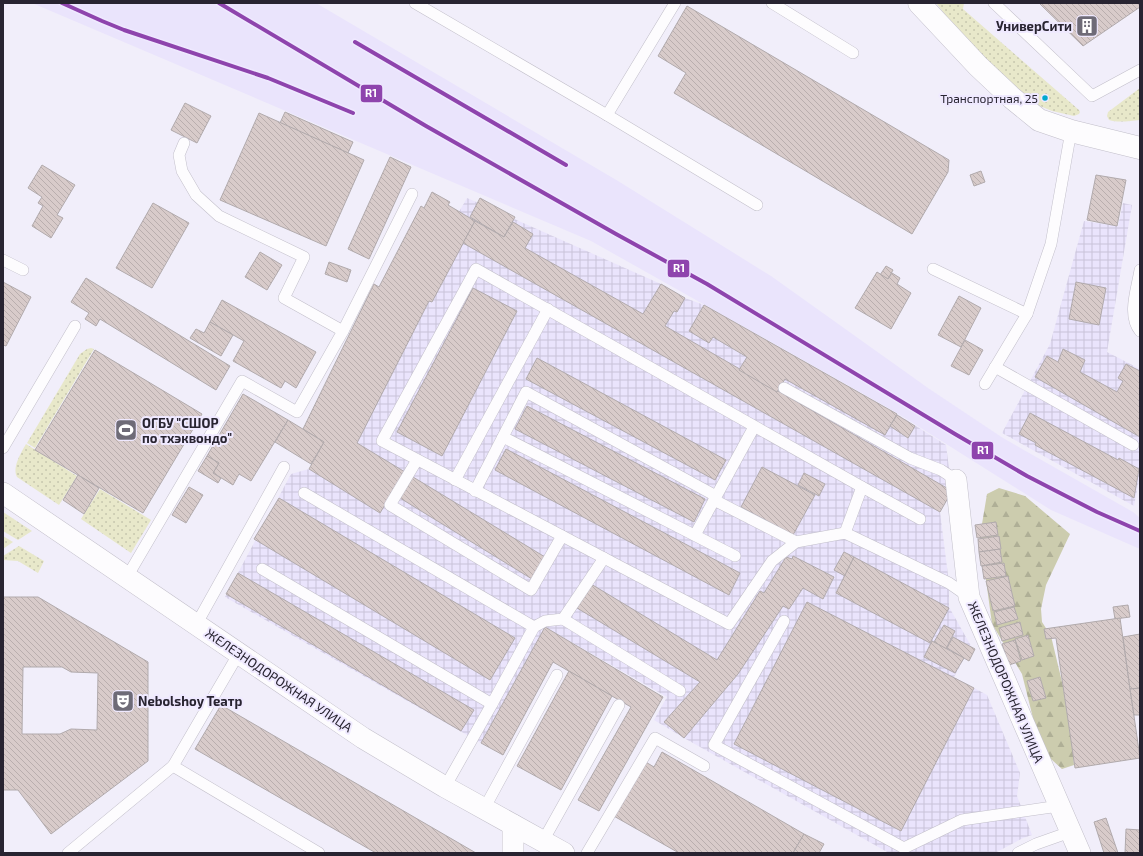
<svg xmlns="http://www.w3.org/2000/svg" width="1143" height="856" font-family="'Exo 2',sans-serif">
<defs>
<pattern id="industrial-grid" width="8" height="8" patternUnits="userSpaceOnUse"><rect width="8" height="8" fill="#eae4fc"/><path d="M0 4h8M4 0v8" fill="none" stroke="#c9c3d8"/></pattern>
<pattern id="grass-dots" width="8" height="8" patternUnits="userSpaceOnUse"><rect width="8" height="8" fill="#e8e8ca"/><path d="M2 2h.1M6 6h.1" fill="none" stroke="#c7c7ae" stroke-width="1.8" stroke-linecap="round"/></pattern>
<pattern id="forest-firs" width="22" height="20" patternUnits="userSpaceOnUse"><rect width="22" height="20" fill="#ccccae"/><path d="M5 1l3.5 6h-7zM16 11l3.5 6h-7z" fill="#afaf96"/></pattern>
<pattern id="building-back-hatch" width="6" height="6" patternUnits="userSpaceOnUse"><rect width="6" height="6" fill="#d8cbca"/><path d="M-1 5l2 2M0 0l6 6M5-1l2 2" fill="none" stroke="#b9aeae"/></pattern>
</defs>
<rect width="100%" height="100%" fill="#f1eefa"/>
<polygon fill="#eae4fc" points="32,3 316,3 618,181 771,276 928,388 1003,438 1133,512 1140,518 1140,549 1051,510 897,413 591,241"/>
<g fill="url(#industrial-grid)">
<polygon points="467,198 661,284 685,298 704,305 897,414 946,445 952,491 940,512 949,583 949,607 971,646 954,677 987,695 1020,773 1017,796 1032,835 1023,838 995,853 889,853 684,738 654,720 667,697 545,627 481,743 225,597 291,474 309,469"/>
<polygon points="1123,203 1132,205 1107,352 1140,369 1140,475 1134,506 1002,433 1050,344 1084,221 1118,226"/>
</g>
<g fill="url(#grass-dots)">
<polygon points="936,3 964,3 963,9 1079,110 1080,112 1079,114 1074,116 1052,111 1035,104 1005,81 950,21"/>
<path d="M1140,88v32c-10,1 -22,3 -31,0l-2,-4 1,-4z"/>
<polygon points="91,348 94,349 35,448 27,443 80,354 87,349"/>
<path d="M26,444l51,32 -18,29 -42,-28c-5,-10 4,-24 9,-33z"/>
<polygon points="100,489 151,520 131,553 81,519"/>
<polygon points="3,512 32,531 18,540 3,531"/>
<polygon points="3,536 13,542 3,549"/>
<polygon points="19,546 44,561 38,573 18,561 3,560 3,556"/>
</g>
<polygon fill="url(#forest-firs)" points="999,488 1025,496 1070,534 1046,585 1041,609 1042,622 1051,636 1063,686 1073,752 1074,765 1062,769 1041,750 1022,674 992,624 980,536 987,494"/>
<g fill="url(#building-back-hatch)" stroke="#b1aaac" fill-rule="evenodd">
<polygon points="1039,3 1140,3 1140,7 1083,46"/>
<polygon points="687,6 949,160 948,172 912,234 674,93 686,73 658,56"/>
<polygon points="185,103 211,116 197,143 171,130"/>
<polygon points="285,112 353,142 348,153 280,123"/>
<polygon points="259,113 364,160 326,246 220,200"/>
<polygon points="390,157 411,167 369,259 348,249"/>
<polygon points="42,165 75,185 57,215 63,218 51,238 32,226 43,206 38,203 42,197 28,188"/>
<polygon points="981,171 985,182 974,186 970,175"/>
<polygon points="1096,175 1126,180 1117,226 1087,220"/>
<polygon points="432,192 450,202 448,205 475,221 432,302 429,301 357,443 405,472 380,513 309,469 324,442 303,429 374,284 379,287 421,206 424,208"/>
<polygon points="480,198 515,217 504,237 470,217"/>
<polygon points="153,203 189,223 152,288 116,268"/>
<polygon points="475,221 504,237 513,222 533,234 525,248 643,314 661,284 685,298 677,312 674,311 665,326 952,491 940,512 463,243"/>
<polygon points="260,252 282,265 267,290 245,277"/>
<polygon points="329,262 351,270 347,282 325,274"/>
<polygon points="886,266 893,270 888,279 880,275"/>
<polygon points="877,272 888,279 892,273 900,278 897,284 911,293 891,329 855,308"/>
<polygon points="86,278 230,366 216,390 100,319 96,326 85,319 89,313 71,302"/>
<polygon points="3,282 31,297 6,346 3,345"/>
<polygon points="1076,282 1106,288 1099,325 1069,319"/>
<polygon points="473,288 517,311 442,456 397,432"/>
<polygon points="959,296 981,308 961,347 938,335"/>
<polygon points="222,300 316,352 296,388 285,381 281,388 233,361 244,341 210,322"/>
<polygon points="704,305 897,414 885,435 785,379 777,392 739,370 747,357 713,337 709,343 689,331"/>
<polygon points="210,322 233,335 221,356 190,338 196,329 204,333"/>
<polygon points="965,340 983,350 969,375 951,366"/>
<polygon points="1063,349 1085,360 1080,372 1117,392 1123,381 1118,378 1126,364 1140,371 1140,437 1035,377 1047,356 1058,362"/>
<polygon points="95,350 202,414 143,513 35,450"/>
<polygon points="537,358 726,460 715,480 526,379"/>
<polygon points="243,394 288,420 251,481 239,474 233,485 213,473 219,463 207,456"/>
<polygon points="527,406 705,499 694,522 515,429"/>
<polygon points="1030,413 1118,460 1119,458 1139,469 1134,498 1035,445 1036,443 1019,434"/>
<polygon points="897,415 915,426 908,438 890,426"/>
<polygon points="288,420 324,442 311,464 275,442"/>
<polygon points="506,449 740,573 729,595 495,470"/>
<polygon points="207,456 219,463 213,473 221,478 218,483 198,471"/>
<polygon points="762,467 815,495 793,535 741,507"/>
<polygon points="804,473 825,484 819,496 798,485"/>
<polygon points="78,475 99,488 84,514 63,500"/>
<polygon points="413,477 545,557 532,579 400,498"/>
<polygon points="189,487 203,495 186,523 172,515"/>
<polygon points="279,498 515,638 490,680 254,539"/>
<polygon points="996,522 998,535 977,538 975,525"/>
<polygon points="999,536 1001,549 979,552 978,539"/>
<polygon points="1000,549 1002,562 981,566 979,552"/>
<polygon points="844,552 854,557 845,576 834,570"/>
<polygon points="793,556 834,577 823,599 803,588 789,609 783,606 738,674 684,738 664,722 700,682 577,608 591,584 717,660 760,591 764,593 786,557 792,559"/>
<polygon points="854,557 949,608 930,643 836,593"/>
<polygon points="1004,563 1006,576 984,579 982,566"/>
<polygon points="238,573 474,710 461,731 226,594"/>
<polygon points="1008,576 1015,606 993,611 986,581"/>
<path d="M3,597h35l110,65v99l-97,73 -33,-44h-15zM23,667h39l9,5 27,1 -1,57 -26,-1 -11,5h-38z"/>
<polygon points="807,602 974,688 901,831 734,744"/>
<polygon points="1128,605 1130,617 1115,619 1113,607"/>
<polygon points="1014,607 1018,619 997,625 994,612"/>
<polygon points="1120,618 1140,758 1075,768 1056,638 1046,639 1044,629"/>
<polygon points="1020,622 1023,635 1002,641 999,628"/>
<polygon points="944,625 955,631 946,649 934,642"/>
<polygon points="545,627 663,697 599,811 578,800 631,707 553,662 503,755 481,743"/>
<polygon points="1140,634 1140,688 1130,689 1123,637"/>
<polygon points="1028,635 1034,656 1022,660 1015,639"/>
<polygon points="953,637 975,649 969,661 947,648"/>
<polygon points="1015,640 1021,661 1009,665 1002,644"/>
<polygon points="932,641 964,658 955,673 924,657"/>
<polygon points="569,671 612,696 561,790 517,766"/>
<polygon points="1040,677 1046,698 1033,701 1027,681"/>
<polygon points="1140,688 1140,715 1134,715 1130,689"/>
<polygon points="221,705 476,853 376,853 235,772 195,749"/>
<polygon points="662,752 804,834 793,853 679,853 612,815 644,761 654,767"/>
<polygon points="1106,818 1118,853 1104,853 1094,822"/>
<polygon points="1126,829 1140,830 1140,853 1125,853"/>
<polygon points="804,834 824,844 819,853 793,853"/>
</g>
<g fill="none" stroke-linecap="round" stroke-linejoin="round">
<g stroke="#c2bfca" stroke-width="12">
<g id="service">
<polyline points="415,3 607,115 675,3"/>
<polyline points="772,3 853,53"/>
<polyline points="994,3 1092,96 1140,70"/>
<polyline points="607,115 757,205"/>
<polyline points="3,260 23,270"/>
<polyline points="933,269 1027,314"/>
<path d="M1140,270c-3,19 -13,45 0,61"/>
<polyline points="343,331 412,194"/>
<polyline points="995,367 1133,445"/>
<polyline points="985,384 1027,314 1051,244 1071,131"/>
<polyline points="784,388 910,458 941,470 956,480"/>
<polyline points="503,437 735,556"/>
<polyline points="3,448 75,326"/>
<polyline points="417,460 390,505 531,590 562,536"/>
<polyline points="455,480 548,309"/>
<polyline points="862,487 920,519"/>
<polyline points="475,491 526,392 716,496"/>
<polyline points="304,493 534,627"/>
<polyline points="714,500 796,542"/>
<polyline points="695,535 754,427"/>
<polyline points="604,558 382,441 476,269 862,487 845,533"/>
<polyline points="262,569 492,704 534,627 545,621 563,619 604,558 729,624 772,561 796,542 845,533 949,583 969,597"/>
<polyline points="127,577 242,381 297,412 343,331 284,298 304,257 219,216 196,195 182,171 179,155 184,143"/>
<polyline points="563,619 680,691"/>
<polyline points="784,621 714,745 904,848 962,820 1059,806"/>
<polyline points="196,625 284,467"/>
<polyline points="239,653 173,766 319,853"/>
<polyline points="445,787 492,704"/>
<polyline points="484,809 557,675"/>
<polyline points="543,841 619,705"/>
<polyline points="68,853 173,766"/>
<polyline points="587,853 655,738 704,766"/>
<polyline points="1018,853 1036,844 1070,832"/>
</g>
</g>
<g stroke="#c2bfca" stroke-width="22">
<g id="minor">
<polyline points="956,480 969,597 1080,853"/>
<polyline points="3,493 363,738 445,787 564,853"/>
<polyline points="513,853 513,825"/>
</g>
</g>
<g stroke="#c2bfca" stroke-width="23">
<polyline id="tertiary" points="919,3 978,66 1012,98 1039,120 1071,131 1140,148"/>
</g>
<use href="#service" stroke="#fdfcfe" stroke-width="11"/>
<use href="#minor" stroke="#fdfcfe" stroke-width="21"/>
<use href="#tertiary" stroke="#fdfcfe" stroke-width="22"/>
<g stroke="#efe9ff" stroke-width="7">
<g id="rail-1">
<polyline points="62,3 102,21 124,30 268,78 353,113"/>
<polyline points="219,3 426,126 616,234 707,284 955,434 1027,476 1097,512 1140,531"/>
<polyline points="355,42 566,165"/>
</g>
</g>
<use href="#rail-1" stroke="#8e44ad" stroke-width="4"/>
</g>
<defs>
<g id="building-square" transform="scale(1.15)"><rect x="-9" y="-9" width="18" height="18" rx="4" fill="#6e6b77" stroke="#efe9ff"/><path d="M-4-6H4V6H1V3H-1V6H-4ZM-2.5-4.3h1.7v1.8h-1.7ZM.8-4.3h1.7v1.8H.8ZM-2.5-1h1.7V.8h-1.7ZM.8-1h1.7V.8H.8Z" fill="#fff"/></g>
<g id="stadium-square" transform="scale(1.15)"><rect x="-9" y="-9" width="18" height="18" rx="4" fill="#6e6b77" stroke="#efe9ff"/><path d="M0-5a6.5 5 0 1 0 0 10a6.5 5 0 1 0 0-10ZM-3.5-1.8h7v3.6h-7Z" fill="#fff"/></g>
<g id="theatre-square" transform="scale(1.15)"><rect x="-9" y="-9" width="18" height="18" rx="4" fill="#6e6b77" stroke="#efe9ff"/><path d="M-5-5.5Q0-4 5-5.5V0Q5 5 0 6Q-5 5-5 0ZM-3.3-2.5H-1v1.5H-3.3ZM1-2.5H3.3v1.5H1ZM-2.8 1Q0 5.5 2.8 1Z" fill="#fff"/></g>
</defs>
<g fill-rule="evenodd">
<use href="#building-square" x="1087" y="26"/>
<use href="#stadium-square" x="126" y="430"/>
<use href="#theatre-square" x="123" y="701"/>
</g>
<circle fill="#00a9ce" stroke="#efe9ff" stroke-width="1.5" cx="1045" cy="98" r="3.5"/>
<g text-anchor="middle" stroke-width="4" stroke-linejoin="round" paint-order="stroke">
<g font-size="12" fill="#282431" stroke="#efe9ff" text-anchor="end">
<text x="1038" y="103">Транспортная, 25</text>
</g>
<g font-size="13" font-weight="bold" fill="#282431" stroke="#efe9ff" text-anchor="start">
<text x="1072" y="31" text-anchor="end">УниверСити</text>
<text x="142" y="428">ОГБУ "СШОР<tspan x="142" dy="15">по тхэквондо"</tspan></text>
<text x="138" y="706">Nebolshoy Театр</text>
</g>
<g font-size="13" fill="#282431" stroke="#efe9ff">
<text transform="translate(279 680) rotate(34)" y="5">ЖЕЛЕЗНОДОРОЖНАЯ УЛИЦА</text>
<text transform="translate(1006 682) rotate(67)" y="5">ЖЕЛЕЗНОДОРОЖНАЯ УЛИЦА</text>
</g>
</g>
<g stroke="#efe9ff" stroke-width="1.5">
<rect x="360" y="84" width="23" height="19" rx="4" fill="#8e44ad"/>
<rect x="667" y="259" width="23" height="19" rx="4" fill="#8e44ad"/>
<rect x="971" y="441" width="23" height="19" rx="4" fill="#8e44ad"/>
</g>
<g font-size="11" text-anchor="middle" font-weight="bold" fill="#fff">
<text x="371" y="97">R1</text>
<text x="679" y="272">R1</text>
<text x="983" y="454">R1</text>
</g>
<rect width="1143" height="856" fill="none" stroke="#282431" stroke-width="8"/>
</svg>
